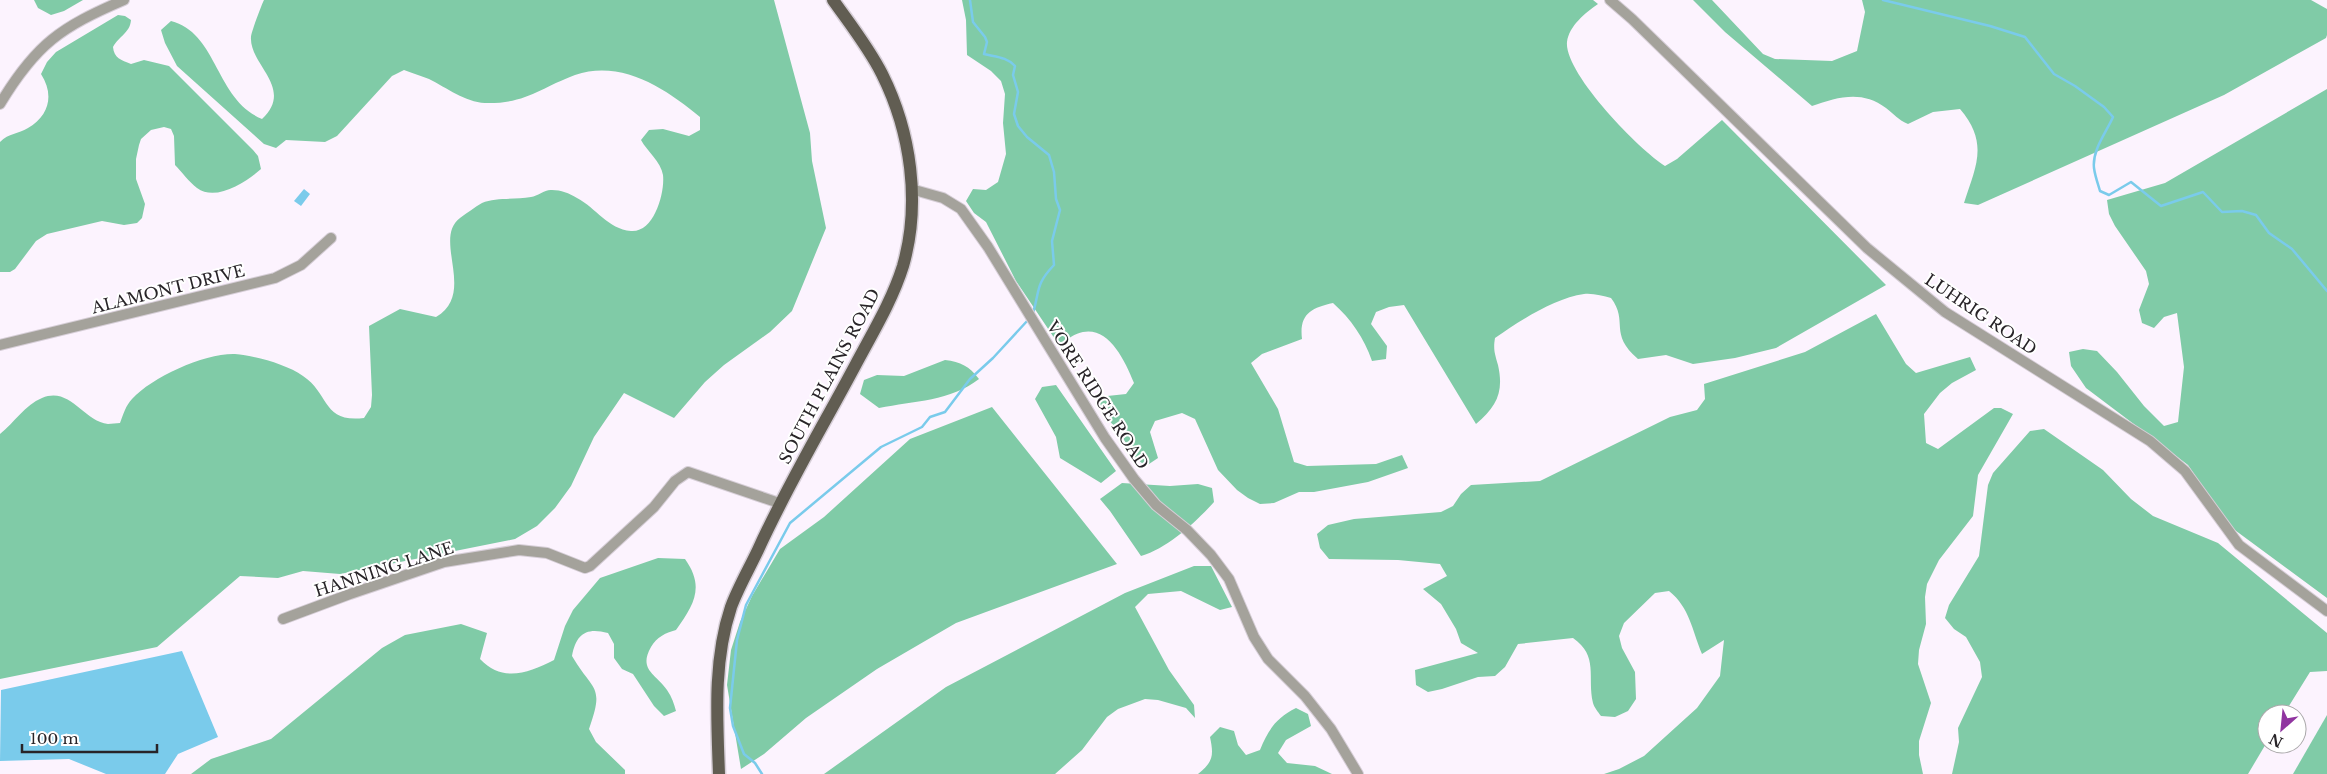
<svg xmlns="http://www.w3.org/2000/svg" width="2327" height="774" font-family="'Libre Baskerville',serif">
<rect width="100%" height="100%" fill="#fcf3fe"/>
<g fill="#80cba7">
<polygon points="34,0 83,0 64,11 51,15 38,8"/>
<path d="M264,0h510l36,133 2,28 14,67 -34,83 -22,21 -46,33 -19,17 -31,36 -50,-25 -30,44 -23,49 -16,22 -18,18 -22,13 -175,35 -37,-3 -25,7 -38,-2 -83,71 -157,32v-245c14,-11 25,-29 42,-36 28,-12 41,23 66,26 4,0 8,-1 12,-1 3,-8 6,-18 12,-24 20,-22 73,-46 103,-45 20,2 51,10 68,22 27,18 19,47 61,42l7,-11 1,-12 -3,-69 31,-17 36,8c41,-24 -4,-78 24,-99 7,-5 15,-11 22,-15 14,-6 34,-3 49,-6 7,-1 14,-8 21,-7 9,0 17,3 25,8 19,10 31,31 54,33 23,2 34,-38 32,-56 -2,-13 -16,-24 -22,-35l8,-10 14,-1 26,7 11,-6v-13c-34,-28 -78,-58 -125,-42 -35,13 -49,29 -90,28 -20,-1 -38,-15 -56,-24 -8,-3 -17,-6 -25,-9l-12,6 -55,60 -12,6 -39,-2 -10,8 -12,-4 -87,-78 -12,-23 -4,-13 10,-9c47,12 44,78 91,98 33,-31 -13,-54 -11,-82 0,-4 10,-31 13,-37z"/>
<path d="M962,0h631l5,4c-13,9 -29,22 -31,38 -3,31 72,108 98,124l12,-7 45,-39 164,165 -110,63 -41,10 -42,6 -27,-9 -28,4c-30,-26 -9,-37 -27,-61 -8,-2 -18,-5 -27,-4 -29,4 -65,27 -89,44 -2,12 0,16 3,27 6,27 -1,41 -22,59l-72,-119 -15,2 -13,5 -5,12 16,22 -1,13 -14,2c-8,-23 -21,-42 -39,-58 -22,5 -34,11 -31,36l-40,15 -11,9 27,46 16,53 13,4 69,-2 26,-9 6,13 -40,14 -54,10h-15l-25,11 -14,1 -12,-6 -11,-8 -19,-20 -23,-51 -13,-6 -27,8 -5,11 8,26 -12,8 -12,-9 -14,-24 -19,-22 -3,-14 28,-3 8,-11c-12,-30 -33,-70 -69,-42v13l-49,-73 -30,-59 -12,-9 -8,-12 7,-12 13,1 12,-8 8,-28 -3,-31 2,-29 -4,-13 -10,-10 -24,-16 -1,-35z"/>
<path d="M1693,0h19l51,54 12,5 57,2 25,-10 8,-39 -3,-12h449l16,9v26l-1,3 -102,57 -246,110 -14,-2c12,-37 25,-60 -4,-94l-27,3 -25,12c-11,-5 -13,-9 -22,-16 -24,-18 -48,-11 -74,-2l-87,-74z"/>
<path d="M118,15l7,1 6,4c-1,13 -12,16 -18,27 1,11 8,13 18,17l13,-4 25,6 84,84 5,6 3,13c-15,13 -45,33 -64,19 -8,-6 -15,-16 -22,-23l-1,-29 -3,-7 -7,-2 -13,3 -10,9 -2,6 -3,14v20l9,25 -3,14 -5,5 -13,2 -22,-4 -55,13 -11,7 -21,28 -5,3h-10v-130c9,-9 18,-8 28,-14 22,-13 26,-34 13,-54l6,-12 9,-10z"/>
<polygon points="2327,89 2327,598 2228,525 2188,465 2086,388 2071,366 2069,352 2083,349 2097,351 2117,372 2144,406 2164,426 2178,422 2184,367 2177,313 2164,317 2154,328 2142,323 2139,310 2149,284 2146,271 2115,226 2109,214 2107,200 2165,183"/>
<path d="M1876,314l30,50 10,9 54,-16 6,13 -24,13 -12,10 -16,21 2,29 12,6 56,-41h7l12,6 -35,61 -5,41 -34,44 -12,24 -2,13 1,27 -7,26 -1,14 13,39 -12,38v14l4,19h-319l15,-5 25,-13 53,-48 23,-32 4,-36 -22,14c-10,-24 -12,-46 -33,-63l-14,2 -31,30 -5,13 3,12 13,24 1,27 -8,12 -13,6 -14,-1c-3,-4 -7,-9 -8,-13 -6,-26 6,-47 -20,-65l-55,6 -13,23 -10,9 -17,1 -36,12 -14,3 -12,-7 -1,-15 63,-17 -17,-10 -5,-14 -15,-25 -18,-15 24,-13 -7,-12 -42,-4 -69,-1 -9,-11 -3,-14 11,-9 26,-6 87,-7 12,-6 8,-12 10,-9 69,-4 130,-64 27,-7 8,-11 -1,-15 101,-32z"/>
<path d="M945,360c16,2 24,6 34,19 -28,22 -65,22 -100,29l-19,-14 4,-14 13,-5 27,1z"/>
<polygon points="1056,385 1116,471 1101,483 1060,458 1056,437 1035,399 1042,387"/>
<polygon points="992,407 1117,564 956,623 877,669 806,718 764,754 741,769 727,685 731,650 740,622 752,596 780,549 824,517 910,439"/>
<polygon points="2044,429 2103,470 2131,499 2153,516 2218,543 2327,633 2327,671 2310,672 2284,714 2267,714 2267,742 2248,774 1952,774 1959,742 1958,728 1982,677 1980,662 1966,637 1954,629 1945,618 1949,605 1979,556 1988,485 1993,473 2030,431"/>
<path d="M1122,483l48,3 28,-2 14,4 2,14c-19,21 -46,46 -73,54l-31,-45 -10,-12z"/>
<path d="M658,558l27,1c20,28 9,46 -9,71 -11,3 -19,7 -25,17 -13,23 5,27 16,43 5,7 7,14 9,21l-12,5 -10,-10 -21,-32 -11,-5 -8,-11v-14l-6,-11c-22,-6 -32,1 -36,23 21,36 33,28 17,73l7,13 29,28v4h-434l20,-15 60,-20 111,-91 23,-13 56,-11 26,9 -7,26c23,24 48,14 74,1l11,-34 8,-16 27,-32z"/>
<polygon points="1194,566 1211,566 1232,607 1220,610 1181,591 1148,594 1135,607 1169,670 1194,705 1195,718 1186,708 1158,700 1145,699 1118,709 1107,717 1082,750 1055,774 824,774 946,687 1125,593"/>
<path d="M1296,708l12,6 3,12 -25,14 -8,13 9,10 28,3 17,8h-134c15,-12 16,-18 12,-37l10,-10 14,4 4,14 8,10 14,-5c8,-20 16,-32 36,-42z"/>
<polygon points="2327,715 2327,774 2293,774"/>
</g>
<g fill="#7acbeb">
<polygon points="304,189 310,194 301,206 294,201"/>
<polygon points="182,651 218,737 178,754 165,774 106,774 69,759 0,761 1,690"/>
</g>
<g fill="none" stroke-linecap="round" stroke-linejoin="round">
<g stroke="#7acbeb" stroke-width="2.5">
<path d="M970,0l3,22 12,15 2,5 -3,12c12,3 23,3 31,12l-2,9 5,17 -4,22 4,12 9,11 22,18 5,17 2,27 4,11 -8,31 2,24c-19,20 -14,25 -21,48"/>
<path d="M1883,0l107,26 35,11 29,37 21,12 29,21 9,10c-7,16 -21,33 -19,51 1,8 4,16 6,23l9,4 22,-13 30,24 42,-14 19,20 20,-1 14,4 13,18 23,16 35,42"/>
<polyline points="762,774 755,763 744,754 733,726 730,708 737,640 746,605 790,523 881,447 922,427 930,417 945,412 970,379 993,358 1028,320"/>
</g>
<g stroke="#d6ced7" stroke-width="12">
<g id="minor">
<polyline points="1610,0 1632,19 1867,248 1945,312 2150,441 2185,471 2239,545 2327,611"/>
<path d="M0,104c36,-60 61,-77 124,-104"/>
<polyline points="911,189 943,198 961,209 988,247 1105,438 1134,479 1156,505 1187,530 1211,555 1229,579 1254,637 1268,659 1305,696 1331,729 1358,774"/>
<polyline points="0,345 275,278 301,265 331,238"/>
<polyline points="283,619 350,594 444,562 519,550 547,553 585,568 590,566 654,507 675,481 688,472 779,503"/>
</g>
</g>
<g stroke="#d6ced7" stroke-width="15">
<path id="major" d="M719,774c-2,-56 -6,-113 12,-167 7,-19 18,-38 27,-57 29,-64 65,-124 98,-186 17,-32 36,-63 47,-98 18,-63 8,-134 -21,-192 -13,-26 -32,-50 -49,-74"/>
</g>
<use href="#minor" stroke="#a4a29b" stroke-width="10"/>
<use href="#major" stroke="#615d52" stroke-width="12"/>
</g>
<g text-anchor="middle" stroke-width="4" stroke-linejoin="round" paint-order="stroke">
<g font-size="16" fill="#282428" stroke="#fff">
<text transform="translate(168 289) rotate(-14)" y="6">ALAMONT DRIVE</text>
<text transform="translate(1981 314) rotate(34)" y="6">LUHRIG ROAD</text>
<text transform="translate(829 376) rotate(-62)" y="6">SOUTH PLAINS ROAD</text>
<text transform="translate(1098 395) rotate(57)" y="6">VORE RIDGE ROAD</text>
<text transform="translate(384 569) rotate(-18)" y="6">HANNING LANE</text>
</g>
</g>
<g transform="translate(2282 729) rotate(207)"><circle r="24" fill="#ffffff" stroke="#a9a7a9"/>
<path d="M0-4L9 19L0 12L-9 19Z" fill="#9035a0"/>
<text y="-8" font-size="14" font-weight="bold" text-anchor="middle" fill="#282428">N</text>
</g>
<path d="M22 744v8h135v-8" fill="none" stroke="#282428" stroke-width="2.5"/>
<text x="30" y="744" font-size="15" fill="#282428" stroke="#ffffff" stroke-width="4" paint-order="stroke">100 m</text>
</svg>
